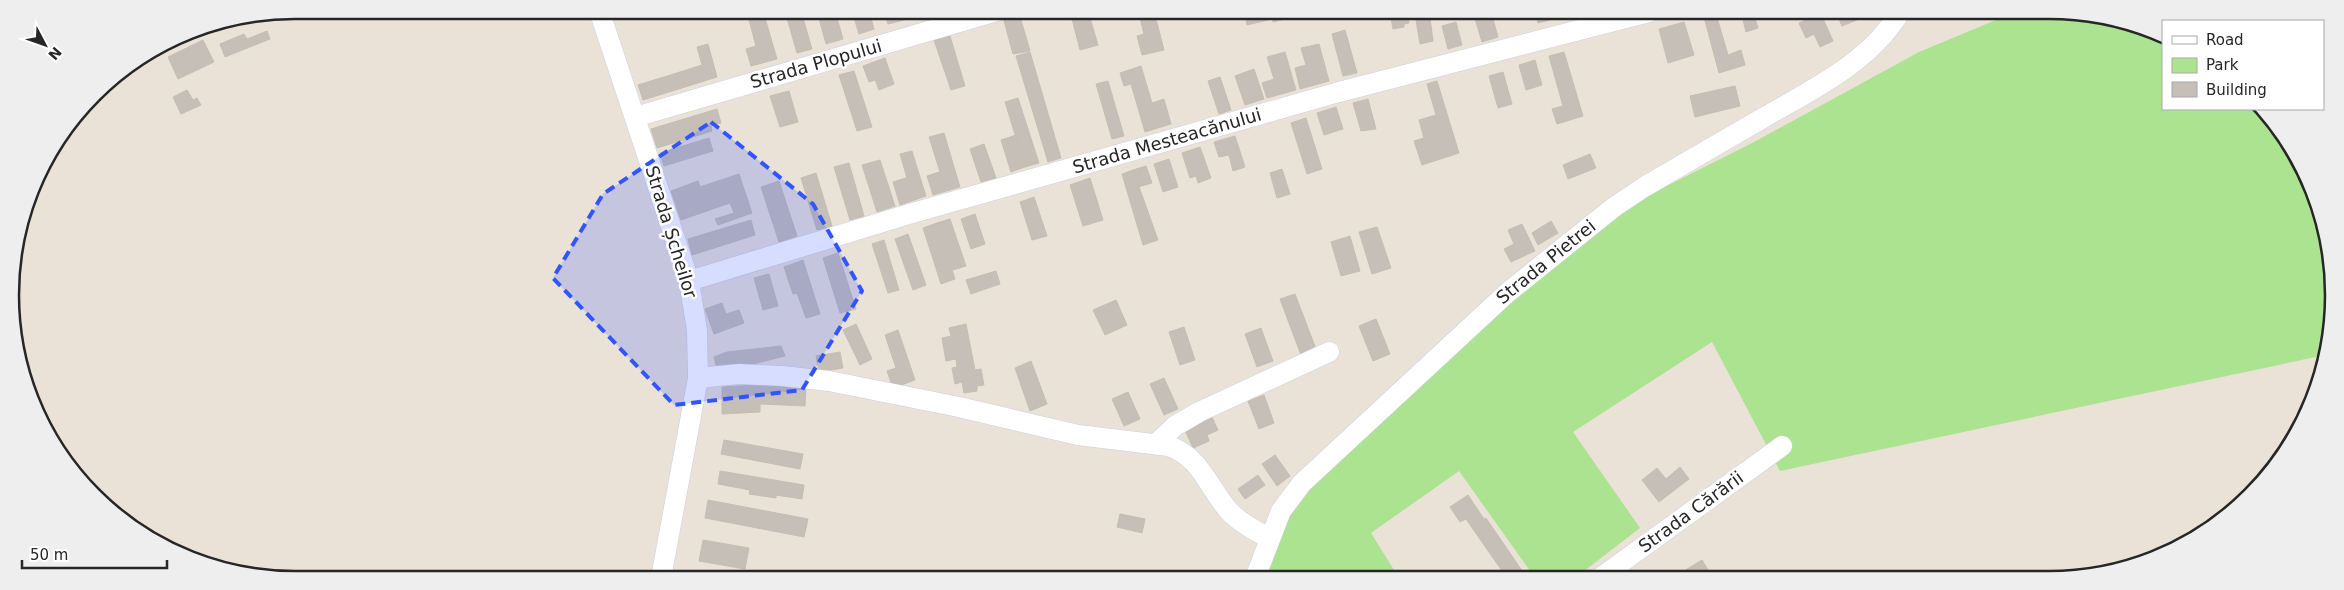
<svg xmlns="http://www.w3.org/2000/svg" width="2344" height="590" font-family="'DejaVu Sans',sans-serif">
<rect width="100%" height="100%" fill="#eae2d7"/>
<polygon fill="#ace391" points="2015,12 2086,12 2163,38 2163,109 2261,109 2275,122 2324,222 2332,332 2325,355 1780,471 1712,342 1573,432 1640,528 1575,578 1535,578 1459,471 1371,533 1399,578 1263,578 1277,538 1301,493 1506,305 1635,202 1754,142 1919,52"/>
<g fill="#c5bfb7" stroke="#c5beb1">
<polygon points="763,11 777,59 751,66 746,49 756,46 748,16"/>
<polygon points="785,11 801,11 812,49 797,53"/>
<polygon points="817,11 835,11 843,39 826,44"/>
<polygon points="852,11 869,11 874,29 859,34"/>
<polygon points="884,11 906,11 908,19 888,24"/>
<polygon points="1070,11 1088,11 1098,45 1080,50"/>
<polygon points="1138,11 1154,11 1164,50 1142,55 1137,36 1144,34"/>
<polygon points="1244,11 1266,11 1268,20 1247,25"/>
<polygon points="1271,11 1306,11 1306,14 1273,22"/>
<polygon points="1390,12 1407,12 1409,23 1404,24 1404,27 1393,29"/>
<polygon points="1473,12 1491,12 1498,37 1482,42"/>
<polygon points="1535,12 1559,12 1561,17 1538,23"/>
<polygon points="1741,12 1753,12 1758,28 1746,32"/>
<polygon points="1804,12 1820,12 1833,41 1820,47 1814,34 1806,38 1799,23 1808,19"/>
<polygon points="1836,12 1854,12 1857,20 1842,26"/>
<polygon points="1019,13 1030,51 1013,54 1003,17"/>
<polygon points="1716,14 1728,55 1741,50 1745,65 1719,73 1704,17"/>
<polygon points="1430,18 1433,41 1420,44 1416,20"/>
<polygon points="1456,22 1462,45 1448,49 1442,26"/>
<polygon points="1684,22 1694,55 1668,63 1659,29"/>
<polygon points="1345,30 1357,73 1343,76 1332,34"/>
<polygon points="267,31 270,39 225,57 220,44 244,34 247,39"/>
<polygon points="950,36 965,86 951,90 934,40"/>
<polygon points="203,40 214,62 178,79 168,57"/>
<polygon points="708,44 717,77 685,87 680,72 702,65 697,47"/>
<polygon points="1319,44 1329,81 1300,89 1295,68 1306,65 1301,48"/>
<polygon points="1030,52 1061,158 1048,162 1016,56"/>
<polygon points="1285,52 1296,90 1267,98 1262,83 1274,79 1267,57"/>
<polygon points="1564,52 1583,116 1557,124 1552,109 1563,106 1549,56"/>
<polygon points="885,58 894,84 879,90 875,80 869,82 863,66"/>
<polygon points="1535,60 1542,85 1526,90 1519,65"/>
<polygon points="1141,66 1152,103 1164,99 1171,124 1145,132 1131,84 1124,86 1120,73"/>
<polygon points="1254,69 1264,99 1245,105 1235,76"/>
<polygon points="854,71 872,127 857,131 839,75"/>
<polygon points="680,72 685,87 643,100 638,85"/>
<polygon points="1503,72 1512,104 1498,108 1489,76"/>
<polygon points="1220,77 1231,110 1219,114 1208,81"/>
<polygon points="1108,81 1124,136 1112,139 1096,84"/>
<polygon points="1437,81 1459,153 1422,165 1414,141 1424,138 1419,120 1436,115 1427,84"/>
<polygon points="1735,86 1740,106 1695,117 1690,96"/>
<polygon points="187,90 193,100 197,98 201,105 181,114 173,97"/>
<polygon points="789,91 798,122 780,127 770,96"/>
<polygon points="1018,98 1039,163 1025,167 1005,102"/>
<polygon points="1368,99 1376,129 1361,131 1353,103"/>
<polygon points="1336,107 1343,129 1324,135 1317,113"/>
<polygon points="717,109 721,123 711,126 712,131 657,148 651,129"/>
<polygon points="1306,118 1322,169 1307,174 1291,123"/>
<polygon points="944,133 954,167 940,172 929,137"/>
<polygon points="1016,135 1025,167 1011,172 1001,140"/>
<polygon points="1235,136 1245,167 1233,171 1229,155 1219,157 1214,142"/>
<polygon points="709,138 713,151 664,166 660,153"/>
<polygon points="984,144 996,178 981,182 970,149"/>
<polygon points="1200,147 1211,178 1198,183 1196,176 1190,178 1182,153"/>
<polygon points="912,151 919,174 907,178 900,154"/>
<polygon points="1590,154 1596,168 1568,179 1563,165"/>
<polygon points="1169,159 1178,187 1163,192 1154,164"/>
<polygon points="880,160 895,206 877,212 862,165"/>
<polygon points="849,163 864,216 850,220 834,167"/>
<polygon points="1146,166 1152,183 1138,187 1133,170"/>
<polygon points="954,167 960,187 933,195 927,176"/>
<polygon points="1282,169 1290,194 1277,198 1270,173"/>
<polygon points="1133,170 1158,240 1143,245 1122,174"/>
<polygon points="816,173 832,226 817,230 801,178"/>
<polygon points="739,174 752,213 718,225 715,219 734,213 730,203 681,220 671,191 698,181 700,187"/>
<polygon points="919,174 926,196 900,205 893,182"/>
<polygon points="1090,178 1103,220 1083,226 1070,185"/>
<polygon points="779,181 797,236 779,242 761,187"/>
<polygon points="1034,197 1047,236 1032,240 1020,202"/>
<polygon points="975,214 985,244 971,249 961,219"/>
<polygon points="950,219 966,266 953,270 937,223"/>
<polygon points="751,220 755,235 692,255 688,239"/>
<polygon points="1551,221 1558,233 1538,245 1532,233"/>
<polygon points="937,223 955,279 941,284 923,228"/>
<polygon points="1522,224 1535,251 1511,262 1504,249 1514,244 1508,230"/>
<polygon points="1377,227 1391,268 1372,274 1359,232"/>
<polygon points="908,234 926,285 913,290 895,239"/>
<polygon points="1350,236 1360,271 1341,276 1331,242"/>
<polygon points="884,240 899,290 888,293 872,244"/>
<polygon points="838,253 856,309 840,313 823,258"/>
<polygon points="803,260 820,314 806,318 797,293 793,294 784,267"/>
<polygon points="996,271 1000,284 971,294 966,280"/>
<polygon points="769,274 778,306 763,310 754,278"/>
<polygon points="1295,294 1316,349 1301,355 1280,299"/>
<polygon points="1116,300 1127,325 1105,335 1093,310"/>
<polygon points="722,303 726,314 739,310 744,323 714,334 705,309"/>
<polygon points="1376,319 1390,354 1373,361 1359,326"/>
<polygon points="856,324 872,359 860,365 843,330"/>
<polygon points="966,324 975,370 981,369 984,385 977,386 977,391 964,393 962,382 955,384 952,368 957,367 956,359 946,361 942,338 951,336 949,328"/>
<polygon points="1184,327 1195,360 1180,365 1169,332"/>
<polygon points="1261,328 1273,361 1257,367 1245,334"/>
<polygon points="898,330 915,380 893,388 887,371 896,368 885,335"/>
<polygon points="781,346 785,356 718,373 714,357 727,352"/>
<polygon points="840,352 843,368 819,372 816,356"/>
<polygon points="1031,361 1047,404 1030,411 1015,368"/>
<polygon points="1164,378 1178,409 1164,415 1150,384"/>
<polygon points="757,385 806,387 805,406 760,404 760,412 722,414 722,387"/>
<polygon points="1128,392 1140,419 1124,426 1112,399"/>
<polygon points="1264,395 1274,423 1259,429 1248,401"/>
<polygon points="1211,415 1218,430 1207,435 1209,441 1193,448 1184,428"/>
<polygon points="724,440 803,454 800,469 721,454"/>
<polygon points="1275,455 1290,476 1277,486 1262,464"/>
<polygon points="1680,467 1689,479 1659,502 1642,480 1657,468 1666,479"/>
<polygon points="720,471 804,485 802,499 776,495 776,498 749,494 750,490 718,484"/>
<polygon points="1258,475 1265,485 1245,499 1238,489"/>
<polygon points="1468,495 1484,519 1486,518 1527,578 1507,578 1466,519 1460,522 1450,507"/>
<polygon points="708,500 808,519 804,537 705,518"/>
<polygon points="1120,514 1145,519 1142,533 1117,527"/>
<polygon points="703,540 749,548 745,569 699,561"/>
<polygon points="1702,560 1713,578 1682,578 1679,574"/>
<polygon points="697,571 730,578 696,578"/>
</g>
<g fill="none" stroke-linecap="round" stroke-linejoin="round">
<g stroke="#ccd0e1" stroke-width="21">
<g id="minor">
<polyline points="599,10 689,281 697,330 698,378 661,578"/>
<polyline points="635,117 997,11"/>
<polyline points="689,281 909,214 1339,92 1649,12"/>
<path d="M698,378l41,-4 43,2 47,5 130,26 119,28 91,11c31,11 39,40 59,64 11,12 26,20 41,28"/>
<polyline points="1157,443 1175,426 1199,412 1329,352"/>
<path d="M1255,578l26,-67 21,-28 205,-190 107,-86 30,-20c39,-23 79,-46 119,-69 50,-29 106,-55 137,-106"/>
<polyline points="1600,578 1782,446"/>
</g>
</g>
<use href="#minor" stroke="#fff" stroke-width="20"/>
</g>
<path fill="#3055fe" fill-opacity="0.2" stroke="#3055fe" stroke-width="4" stroke-dasharray="10 6" stroke-linejoin="round" d="M711,122l102,82 49,87 -60,99 -128,15 -121,-127 50,-84z"/>
<g text-anchor="middle" stroke-width="5" stroke-linejoin="round" paint-order="stroke">
<g font-size="18" fill="#262626" stroke="#fff">
<text transform="translate(816 64) rotate(-16)" y="6">Strada Plopului</text>
<text transform="translate(1167 141) rotate(-16)" y="6">Strada Mesteacănului</text>
<text transform="translate(671 232) rotate(73)" y="6">Strada Șcheilor</text>
<text transform="translate(1546 262) rotate(-39)" y="6">Strada Pietrei</text>
<text transform="translate(1691 512) rotate(-36)" y="6">Strada Cărării</text>
</g>
</g>
<path d="M0 0H2344V590H0ZM295 19H2049A276 276 0 0 1 2325 295V295A276 276 0 0 1 2049 571H295A276 276 0 0 1 19 295V295A276 276 0 0 1 295 19Z" fill="#eee" fill-rule="evenodd"/>
<path fill="none" stroke="#262626" stroke-width="2.5" d="M295 19H2049A276 276 0 0 1 2325 295V295A276 276 0 0 1 2049 571H295A276 276 0 0 1 19 295V295A276 276 0 0 1 295 19Z"/>
<rect x="2162" y="20" width="162" height="90" fill="#ffffff" stroke="#a8a8a8"/>
<rect x="2172" y="36" width="25" height="8" fill="#ffffff" stroke="#a8a8a8"/>
<text x="2206" y="45" font-size="15" fill="#262626">Road</text>
<rect x="2172" y="58" width="25" height="15" fill="#ace391" stroke="#a8a8a8"/>
<text x="2206" y="70" font-size="15" fill="#262626">Park</text>
<rect x="2172" y="82" width="25" height="15" fill="#c5bfb7" stroke="#a8a8a8"/>
<text x="2206" y="95" font-size="15" fill="#262626">Building</text>
<g transform="translate(45 45) rotate(131)" stroke="#ffffff" stroke-width="4" paint-order="stroke">
<path d="M0-4L9 19L0 12L-9 19Z" fill="#262626"/>
<text y="-8" font-size="14" font-weight="bold" text-anchor="middle" fill="#262626">N</text>
</g>
<path d="M22 560v8h145v-8" fill="none" stroke="#262626" stroke-width="2.5"/>
<text x="30" y="560" font-size="15" fill="#262626" stroke="#ffffff" stroke-width="4" paint-order="stroke">50 m</text>
</svg>
